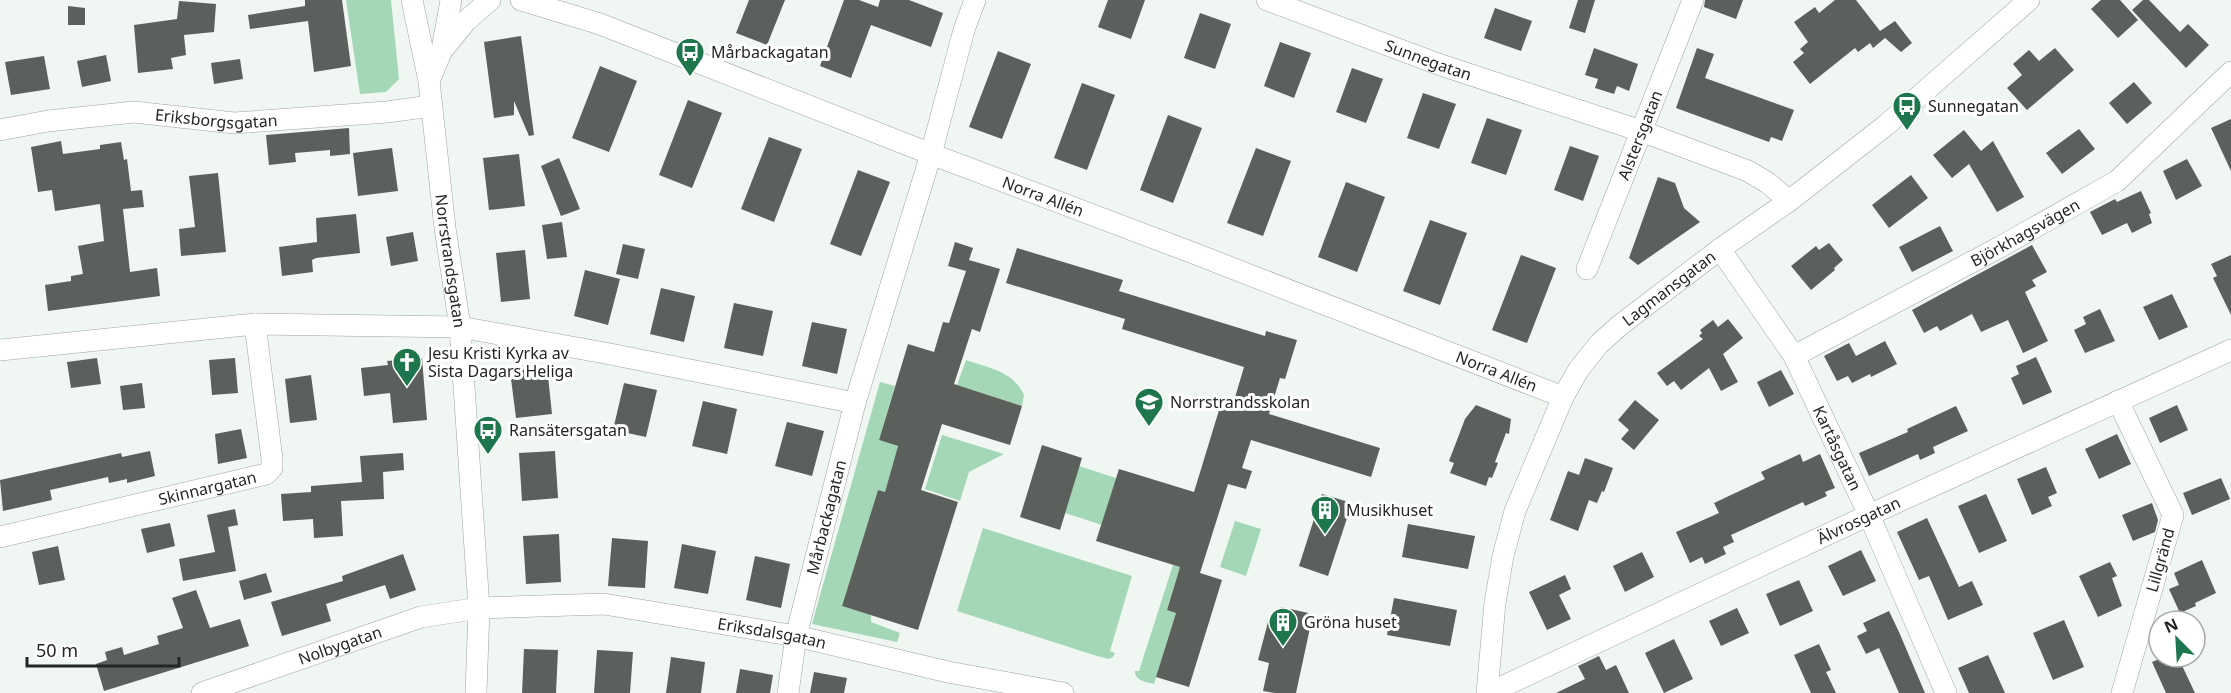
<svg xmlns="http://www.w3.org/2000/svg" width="2231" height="693" font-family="'Noto Sans',sans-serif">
<rect width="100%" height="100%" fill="#f0f6f2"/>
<g fill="#a3d7b6">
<polygon points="346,0 391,0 399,79 386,92 360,94"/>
<path d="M966,360c23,8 47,11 58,35l-2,11 -65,-21z"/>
<polygon points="880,382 895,386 879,440 898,446 885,492 878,490 842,606 871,615 871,622 900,633 897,642 812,624"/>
<polygon points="942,435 1004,454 969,472 960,501 925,489"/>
<polygon points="1079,466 1116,478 1102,525 1065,513"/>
<polygon points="1235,521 1261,529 1246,576 1220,567"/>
<polygon points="983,528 1132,576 1110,651 1115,653 1113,657 1109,659 1097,656 957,611"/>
<path d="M1173,565l7,2 -13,42 9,4 -22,71c-8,-2 -19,-3 -19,-13h4z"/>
</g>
<g fill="#5b605d">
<polygon points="305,0 342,0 351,66 314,72 308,21 250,29 248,15 305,6"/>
<polygon points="749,0 785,0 767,45 736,33"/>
<polygon points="844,0 859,0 878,7 880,0 909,0 943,13 931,47 871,25 851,78 820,66"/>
<polygon points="1108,0 1145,0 1131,39 1098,27"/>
<polygon points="1578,0 1595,0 1585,33 1569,28"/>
<polygon points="1705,0 1743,0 1736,19 1704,7"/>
<polygon points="1835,0 1856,0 1880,31 1895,21 1912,43 1901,52 1885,38 1873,48 1870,43 1858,52 1855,48 1810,84 1793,62 1804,53 1800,49 1808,42 1794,22 1815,7 1819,13"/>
<polygon points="2101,0 2120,0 2138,20 2118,38 2091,9"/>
<polygon points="2143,0 2149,0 2180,32 2188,24 2209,45 2186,68 2132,10"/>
<polygon points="179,1 216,4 214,32 184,35 186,55 171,58 173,69 138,73 134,25 177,19"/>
<polygon points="68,6 85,8 85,25 68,25"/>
<polygon points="1495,8 1532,21 1521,51 1484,38"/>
<polygon points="1200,13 1231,24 1215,69 1184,58"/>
<polygon points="521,36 534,135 529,136 514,101 514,115 494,118 484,42"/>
<polygon points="1280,42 1311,53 1294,98 1264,86"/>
<polygon points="1594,48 1638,64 1629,91 1617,86 1614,94 1595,88 1598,79 1585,75"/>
<polygon points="1697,48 1714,54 1705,78 1794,110 1782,141 1771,137 1769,142 1676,108"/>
<polygon points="2055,48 2074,70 2027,110 2007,88 2022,75 2013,64 2029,50 2039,61"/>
<polygon points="998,51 1031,64 1002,139 969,127"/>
<polygon points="106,55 111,81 82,87 77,61"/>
<polygon points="44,56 50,89 11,95 5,62"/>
<polygon points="240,59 243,79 214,84 211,63"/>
<polygon points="600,66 637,81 609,152 572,138"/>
<polygon points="1352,68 1383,79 1366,123 1336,112"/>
<polygon points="2134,82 2152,103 2127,124 2109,103"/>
<polygon points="1082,83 1115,95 1087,170 1054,158"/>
<polygon points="1423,93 1456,104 1439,149 1407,138"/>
<polygon points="688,100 722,113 692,188 659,175"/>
<polygon points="1168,115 1202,128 1173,203 1140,190"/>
<polygon points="1487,118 1522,130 1506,175 1471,163"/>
<polygon points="2231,119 2231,171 2211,128"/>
<polygon points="349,128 350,154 330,156 330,150 295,153 296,162 269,165 266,135"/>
<polygon points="2079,129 2095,149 2062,174 2046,153"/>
<polygon points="1964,130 1981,151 1993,141 2024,197 1997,212 1969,164 1952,178 1933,155"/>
<polygon points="769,137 802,149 774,222 741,209"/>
<polygon points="61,141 63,154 100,149 100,145 121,142 124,160 127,159 131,191 142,190 144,207 123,209 130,272 157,268 160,296 48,311 45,285 71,281 71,276 83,274 78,246 104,241 100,204 55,211 52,190 38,192 31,147"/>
<polygon points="1570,146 1599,156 1583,201 1554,190"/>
<polygon points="392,148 398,191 358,196 353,153"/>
<polygon points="1256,148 1291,161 1263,236 1227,223"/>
<polygon points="519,154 525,206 489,210 483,158"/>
<polygon points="559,158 580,209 561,216 541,166"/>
<polygon points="2187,159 2202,186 2176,200 2163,171"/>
<polygon points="858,170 890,182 861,256 830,244"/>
<polygon points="218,173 226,252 181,256 179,229 195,227 189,176"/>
<polygon points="1911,175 1928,198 1889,228 1872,205"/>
<polygon points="1658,177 1675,183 1684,208 1700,222 1638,265 1629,258"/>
<polygon points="1346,182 1385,197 1357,272 1318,257"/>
<polygon points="2141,191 2151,213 2149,214 2152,223 2132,233 2127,223 2102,235 2090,212 2115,199 2117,202"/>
<polygon points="356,214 360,253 316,258 312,260 313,272 282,276 279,247 317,242 316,218"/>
<polygon points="1430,220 1467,233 1440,305 1403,291"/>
<polygon points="562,222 567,257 547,259 542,225"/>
<polygon points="1940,226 1953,251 1912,272 1899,247"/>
<polygon points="413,232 418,261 391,266 386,237"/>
<polygon points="955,242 973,248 969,260 1000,269 980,332 972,329 954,384 1022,406 1010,445 942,424 921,490 958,502 918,630 842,606 878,490 885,492 898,446 879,440 908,344 934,352 943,322 949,323 966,271 948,266"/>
<polygon points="1829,243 1843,260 1834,268 1835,270 1811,290 1791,266 1816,246 1819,250"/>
<polygon points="623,244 645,249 638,279 616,274"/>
<polygon points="2032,245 2047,272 2032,280 2036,286 2025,292 2048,341 2023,353 2008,320 1981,332 1972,314 1940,331 1937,326 1924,333 1912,310"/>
<polygon points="1017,248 1123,280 1119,291 1265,336 1266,331 1297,340 1285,379 1280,378 1269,414 1380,448 1371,477 1251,440 1242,468 1252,471 1246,489 1228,484 1200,573 1222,580 1189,687 1156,677 1176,613 1167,610 1180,567 1096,541 1119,469 1194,492 1220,407 1231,411 1244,367 1122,329 1125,319 1006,283"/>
<polygon points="525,250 530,299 501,302 496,253"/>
<polygon points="1521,255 1556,268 1527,343 1492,330"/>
<polygon points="2231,255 2231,315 2213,278 2217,276 2211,264"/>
<polygon points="585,270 620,279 608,325 574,316"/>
<polygon points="661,288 695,296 684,342 650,334"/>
<polygon points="2172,294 2188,327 2159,340 2143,307"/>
<polygon points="734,303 773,311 763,356 724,348"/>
<polygon points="2100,309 2115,341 2085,353 2074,330 2086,324 2083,317"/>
<polygon points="1728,319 1743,338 1723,354 1738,382 1721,391 1709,368 1681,390 1674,381 1667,386 1657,373 1703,339 1699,336 1702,333 1700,330 1713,320 1718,327"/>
<polygon points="812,322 847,329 837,374 802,366"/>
<polygon points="1885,341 1897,364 1871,377 1870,374 1852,383 1848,376 1837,381 1824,356 1849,343 1856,356"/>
<polygon points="2036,357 2052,392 2023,405 2011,378 2019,374 2016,366"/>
<polygon points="97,358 101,384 71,388 67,362"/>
<polygon points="235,358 238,393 212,395 209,360"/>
<polygon points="422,358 427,420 393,423 390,393 364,396 361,368 388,365 387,361"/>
<polygon points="547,367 552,414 516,418 510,371"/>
<polygon points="1781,370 1794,394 1769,407 1757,382"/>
<polygon points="311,375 317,420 290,423 285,379"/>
<polygon points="142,383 145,408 123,410 120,386"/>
<polygon points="624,383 657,390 646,437 613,430"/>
<polygon points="1635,400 1659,420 1634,450 1621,439 1629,430 1618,420"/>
<polygon points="703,401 737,409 727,454 692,446"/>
<polygon points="1476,405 1511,419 1509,434 1506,433 1495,462 1498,463 1492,478 1489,477 1486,486 1450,473 1454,463 1449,461 1465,419"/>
<polygon points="2177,405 2188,430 2160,443 2149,418"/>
<polygon points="1956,406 1968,431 1933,447 1935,453 1920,460 1918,454 1869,476 1859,453 1908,432 1907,429"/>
<polygon points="787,422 824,431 812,476 775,466"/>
<polygon points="241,429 247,458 218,464 215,434"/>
<polygon points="2117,434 2131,464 2099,479 2085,449"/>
<polygon points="1042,445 1082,458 1060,530 1020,517"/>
<polygon points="150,451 155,476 127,483 127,479 109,483 108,477 50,490 52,500 3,511 0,480 121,453 122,457"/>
<polygon points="555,451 558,498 522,501 519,453"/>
<polygon points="403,453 404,470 383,472 384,499 341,501 343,536 314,538 313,519 283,521 281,494 311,492 311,486 362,482 360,456"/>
<polygon points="1800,454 1803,462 1820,454 1835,488 1825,492 1827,496 1805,506 1803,502 1731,535 1734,542 1723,547 1726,554 1705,564 1702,557 1690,563 1676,532 1719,513 1714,503 1765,479 1761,472"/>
<polygon points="1585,458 1613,468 1604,492 1602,491 1597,503 1589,500 1578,531 1550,520 1568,471 1579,475"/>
<polygon points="2046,467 2057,493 2048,497 2052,506 2032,515 2017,479"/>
<polygon points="2221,478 2230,499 2192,515 2183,493"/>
<polygon points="1322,494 1352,503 1328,576 1299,566"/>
<polygon points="1986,494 2007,541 1979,553 1958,506"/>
<polygon points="2152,503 2158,520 2155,532 2133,541 2122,515"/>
<polygon points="235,509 238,525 228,527 236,571 183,581 179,559 215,552 207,515"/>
<polygon points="1927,518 1959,587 1972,581 1983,605 1948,620 1929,576 1919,580 1897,532"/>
<polygon points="170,523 175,546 147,553 141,529"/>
<polygon points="1408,524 1475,536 1468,569 1402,557"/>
<polygon points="559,534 561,582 526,584 523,536"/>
<polygon points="612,538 648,541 645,588 608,586"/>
<polygon points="682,544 716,551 708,594 674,588"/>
<polygon points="58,546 65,580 39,585 32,552"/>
<polygon points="1861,550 1876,581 1843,596 1828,566"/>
<polygon points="1642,552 1654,577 1625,592 1613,566"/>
<polygon points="403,554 416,590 390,599 385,585 326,604 331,621 282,636 271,602 343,581 342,576"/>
<polygon points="755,556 790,564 781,608 746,600"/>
<polygon points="2202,560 2216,593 2195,603 2196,606 2180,613 2169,589 2179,585 2174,573"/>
<polygon points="2110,562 2117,576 2112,578 2122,606 2098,617 2079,576"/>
<polygon points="266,573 272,592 244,600 239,581"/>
<polygon points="1565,575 1571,589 1559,595 1571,619 1547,630 1529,592"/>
<polygon points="1799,580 1813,611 1780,626 1766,594"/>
<polygon points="196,590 210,628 240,619 249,646 104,691 96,664 107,660 105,652 122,647 124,655 159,644 157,636 183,628 172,598"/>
<polygon points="1394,598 1457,610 1450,646 1387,635"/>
<polygon points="1281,607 1313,614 1296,693 1275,693 1263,691 1269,663 1258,660 1268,622 1278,624"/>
<polygon points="1737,608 1749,633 1721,646 1709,621"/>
<polygon points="1889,611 1899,632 1925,693 1899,693 1879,648 1866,654 1857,636 1867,631 1863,623"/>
<polygon points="2064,620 2084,667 2053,680 2033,633"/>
<polygon points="1674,639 1693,679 1664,693 1645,653"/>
<polygon points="1819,644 1831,670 1826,672 1836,693 1811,693 1794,655"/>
<polygon points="524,649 558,650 556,693 522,693"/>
<polygon points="597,650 633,652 630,693 594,693"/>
<polygon points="1988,655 2005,693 1969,693 1958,668"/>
<polygon points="1599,656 1606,670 1616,665 1629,693 1556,693 1585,679 1578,666"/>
<polygon points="671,657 705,662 701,693 666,693"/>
<polygon points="2164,657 2178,657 2195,693 2166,693 2152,662"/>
<polygon points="740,669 773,675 770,693 736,693"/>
<polygon points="814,672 847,678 844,693 810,693"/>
</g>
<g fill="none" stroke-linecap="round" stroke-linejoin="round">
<g stroke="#9ea4a0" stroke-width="22">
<g id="minor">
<path id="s1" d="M412,0l17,81 16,147 15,99 19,281 -3,85"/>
<path id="s2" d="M521,0l79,24 331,130 257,97 375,146"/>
<path id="s3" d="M1267,0l171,64 203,67 107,40 20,12 21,18"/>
<polyline points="445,47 466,21 490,0"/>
<polyline points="429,81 442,50 451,0"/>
<path id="s4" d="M0,130l48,-9 86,-9 100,11 153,-11 44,-6"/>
<path id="s5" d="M1720,249l74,107 75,159 77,178"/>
<path id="s6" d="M1587,269l106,-269"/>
<polyline points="0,350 255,324 460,327 605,353 855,403"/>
<path id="s7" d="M1794,356l206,-109 117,-66 114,-109"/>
<polyline points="2118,401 2173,515 2122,693"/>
<path id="s8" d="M0,537l266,-63 6,-6v-9l-17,-135"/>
<path id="s9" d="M202,693l219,-76 58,-9 125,-4 192,32 152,36 115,21"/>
<path id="s10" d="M788,693l8,-57 59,-233 76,-249 33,-124 11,-30"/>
<path id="s11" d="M1487,693l8,-90 8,-47 12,-45 48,-114 16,-28 20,-25 20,-18 101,-77 69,-48 96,-75 144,-126"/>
<path id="s12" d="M1489,693l380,-178 362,-165"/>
</g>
</g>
<use href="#minor" stroke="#fff" stroke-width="21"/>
</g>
<defs>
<g id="bus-pin" transform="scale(1.5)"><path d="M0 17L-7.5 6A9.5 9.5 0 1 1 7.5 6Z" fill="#1e774c" stroke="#fff"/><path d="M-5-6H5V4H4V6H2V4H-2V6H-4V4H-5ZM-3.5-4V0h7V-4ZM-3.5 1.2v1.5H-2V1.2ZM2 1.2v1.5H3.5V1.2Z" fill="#fff"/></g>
<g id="church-pin" transform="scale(1.5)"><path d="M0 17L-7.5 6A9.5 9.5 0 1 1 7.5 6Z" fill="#1e774c" stroke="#fff"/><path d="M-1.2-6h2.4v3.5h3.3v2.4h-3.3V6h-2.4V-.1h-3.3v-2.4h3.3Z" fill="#fff"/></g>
<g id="school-pin" transform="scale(1.5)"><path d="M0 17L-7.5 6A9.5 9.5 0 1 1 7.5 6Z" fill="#1e774c" stroke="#fff"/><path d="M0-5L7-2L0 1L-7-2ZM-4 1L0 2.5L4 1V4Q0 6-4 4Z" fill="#fff"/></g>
<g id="building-pin" transform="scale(1.5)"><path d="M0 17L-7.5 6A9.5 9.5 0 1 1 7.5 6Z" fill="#1e774c" stroke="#fff"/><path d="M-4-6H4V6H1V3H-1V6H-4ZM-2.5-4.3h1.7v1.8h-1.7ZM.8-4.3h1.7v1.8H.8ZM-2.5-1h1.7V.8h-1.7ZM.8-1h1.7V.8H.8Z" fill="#fff"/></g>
</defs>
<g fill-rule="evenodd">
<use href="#bus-pin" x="690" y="52"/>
<use href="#bus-pin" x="1907" y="106"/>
<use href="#church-pin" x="407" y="362"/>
<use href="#school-pin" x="1149" y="402"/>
<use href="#bus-pin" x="488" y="430"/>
<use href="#building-pin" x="1325" y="510"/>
<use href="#building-pin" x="1283" y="622"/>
</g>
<g text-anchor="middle" stroke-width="6" stroke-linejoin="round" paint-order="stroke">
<g font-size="16" fill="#242625" stroke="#fff" text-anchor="start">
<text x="711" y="58">Mårbackagatan</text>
<text x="1928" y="112">Sunnegatan</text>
<text x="428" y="359">Jesu Kristi Kyrka av<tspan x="428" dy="18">Sista Dagars Heliga</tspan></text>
<text x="1170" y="408">Norrstrandsskolan</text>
<text x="509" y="436">Ransätersgatan</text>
<text x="1346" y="516">Musikhuset</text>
<text x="1304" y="628">Gröna huset</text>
</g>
<g font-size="16" fill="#242625" stroke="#fff">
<text dy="6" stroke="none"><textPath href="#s3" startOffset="172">Sunnegatan</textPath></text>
<text dy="6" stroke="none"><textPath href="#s4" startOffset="218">Eriksborgsgatan</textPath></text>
<text dy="6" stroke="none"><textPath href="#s6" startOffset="144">Alstersgatan</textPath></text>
<text dy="6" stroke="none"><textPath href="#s2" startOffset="558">Norra Allén</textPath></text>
<text dy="6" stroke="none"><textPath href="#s7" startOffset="262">Björkhagsvägen</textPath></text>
<text dy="6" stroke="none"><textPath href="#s1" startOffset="264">Norrstrandsgatan</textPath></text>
<text dy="6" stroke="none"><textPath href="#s11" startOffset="462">Lagmansgatan</textPath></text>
<text dy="6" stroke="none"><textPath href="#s2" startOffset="1044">Norra Allén</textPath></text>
<text dy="6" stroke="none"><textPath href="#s5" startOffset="232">Kartåsgatan</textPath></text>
<text dy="6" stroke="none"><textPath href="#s8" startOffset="213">Skinnargatan</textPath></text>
<text dy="6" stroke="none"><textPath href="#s10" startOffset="180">Mårbackagatan</textPath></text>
<text dy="6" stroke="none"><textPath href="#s12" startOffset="408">Älvrosgatan</textPath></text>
<text transform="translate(2160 560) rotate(-74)" y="6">Lillgränd</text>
<text dy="6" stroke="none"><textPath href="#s9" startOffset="586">Eriksdalsgatan</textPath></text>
<text dy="6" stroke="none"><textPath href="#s9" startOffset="146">Nolbygatan</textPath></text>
</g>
</g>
<g transform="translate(2177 639) rotate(336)"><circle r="28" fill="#ffffff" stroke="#a7a8a8" stroke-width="1.5"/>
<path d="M0-4.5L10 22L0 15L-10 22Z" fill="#1e774c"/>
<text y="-9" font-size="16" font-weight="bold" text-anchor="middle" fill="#242625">N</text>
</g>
<path d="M27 657v9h152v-9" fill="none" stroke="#242625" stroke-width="3"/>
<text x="36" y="657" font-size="18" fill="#242625" stroke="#ffffff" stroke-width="4.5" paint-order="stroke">50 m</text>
</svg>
